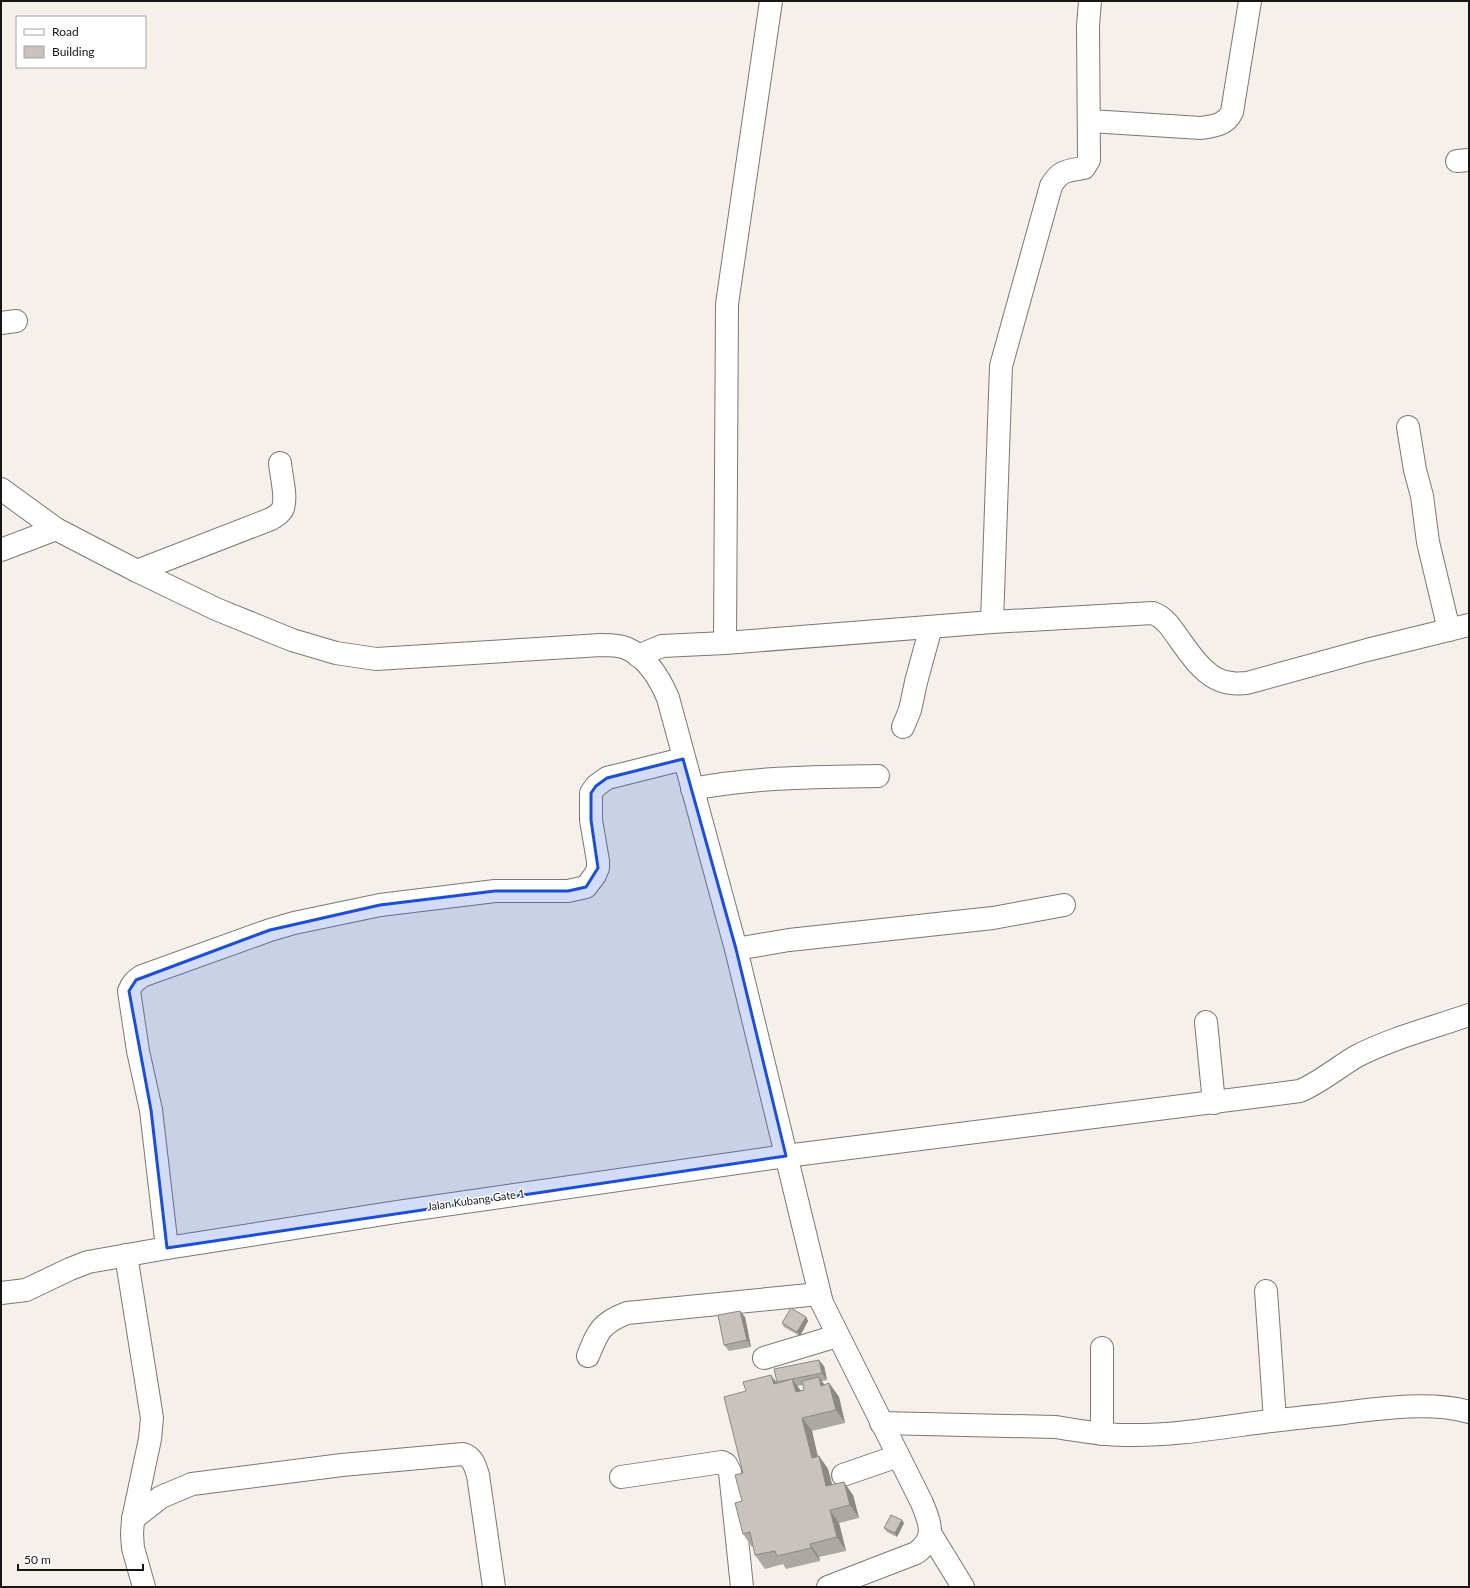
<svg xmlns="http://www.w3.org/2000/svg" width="1470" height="1588" font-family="Lato,sans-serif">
<rect width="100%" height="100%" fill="#f5f0ea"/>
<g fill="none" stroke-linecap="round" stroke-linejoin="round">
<g stroke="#7b7772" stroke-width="24">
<g id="minor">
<path d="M1090,121l111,7c13,-2 25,-3 31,-16l18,-111"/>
<polyline points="1457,161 1469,160"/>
<polyline points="1,323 16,321"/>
<polyline points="1408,427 1415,470 1422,496 1428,542 1449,630"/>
<path d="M1,489l55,40 81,42 79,38 76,31 44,13 40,6 225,-14c8,0 18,0 25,3 21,9 34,31 42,50l68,251 86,354 100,200c8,20 15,35 -6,50l-88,34"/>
<polyline points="1,550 56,529"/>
<path d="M137,571l134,-52c5,-3 10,-6 12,-11 4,-11 -2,-33 -3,-45"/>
<path d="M992,622l9,-256 50,-180c9,-16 16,-15 33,-18l5,-8 -1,-134 2,-25"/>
<polyline points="725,643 727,304 771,1"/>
<path d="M638,656l24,-10 63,-3 267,-21 161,-9c12,5 16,12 24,23 13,18 30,46 55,47 5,1 10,0 15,0l120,-33 102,-25"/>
<polyline points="903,727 910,710 916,682 931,627"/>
<path d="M692,789c62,-12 124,-12 186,-13"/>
<polyline points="736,949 789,940 993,918 1064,905"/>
<polyline points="1206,1022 1214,1103"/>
<path d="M167,1248l-16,-138 -13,-59 -9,-60c3,-8 7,-11 13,-15l128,-46 24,-7 86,-18 115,-14h73l18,-4 9,-12 3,-7v-7l-7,-41v-27l5,-7 11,-8 76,-19"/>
<polyline points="126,1255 152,1418 150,1439 133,1519 132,1534 133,1548 144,1587"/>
<polyline points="1266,1291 1275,1420"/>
<path d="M1,1293l25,-3 44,-21 18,-7 79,-14 236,-37 383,-55 514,-65c21,-9 38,-24 57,-35 35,-18 75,-28 112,-41"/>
<path d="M588,1356c10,-25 13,-33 39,-43l192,-19"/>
<polyline points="764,1358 837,1336"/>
<path d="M881,1423l175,4c23,4 46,8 69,8 44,1 87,-6 130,-12 24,-3 48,-6 72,-8 43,-5 101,-15 142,-3"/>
<polyline points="1102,1434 1102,1348"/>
<polyline points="843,1475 898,1456"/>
<polyline points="621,1477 722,1462 726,1464 730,1472 742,1587"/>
<path d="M133,1519l28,-22 31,-13 150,-19 121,-11c10,3 12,12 15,21l16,112"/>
<polyline points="930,1533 963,1587"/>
</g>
</g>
<use href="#minor" stroke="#fff" stroke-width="22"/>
</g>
<g fill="#aca8a3" fill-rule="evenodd">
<polygon points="745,1317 751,1347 729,1351 724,1345"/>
<polygon points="806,1317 808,1321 800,1336 784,1327 782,1323"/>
<path d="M824,1366l3,14 -5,1 2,4 5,-2 10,14 6,26 -33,8 6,26 1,-1 9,13 4,16 21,10 6,23 -20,5 7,28 -27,6 1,4 -34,8 -3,-5 -18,5 -10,-14 -2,-8h-1l-9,-13 -1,-33 1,-28 34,-90v-1zM803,1385l1,5 -3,1 -4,-5z"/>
<polygon points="904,1523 897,1537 887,1532 884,1528"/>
</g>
<g fill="#8c8884">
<polygon points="740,1311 745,1317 751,1347 747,1340"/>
<polygon points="806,1317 808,1321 800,1336 797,1332"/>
<polygon points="819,1360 824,1366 827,1380 822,1373"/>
<polygon points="771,1375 781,1388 774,1384"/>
<polygon points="819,1377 828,1390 821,1386"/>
<polygon points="792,1379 802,1392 796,1392"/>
<polygon points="829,1383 839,1397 845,1423 836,1410"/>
<polygon points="802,1418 812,1431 821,1471 812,1458"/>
<polygon points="819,1456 828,1469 836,1499 826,1486"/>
<polygon points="844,1482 853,1495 859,1518 850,1505"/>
<polygon points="830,1510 839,1523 846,1551 837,1537"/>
<polygon points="902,1520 904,1523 897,1537 895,1533"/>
<polygon points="810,1544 819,1557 820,1561 811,1548"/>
</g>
<g fill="#c8c3bd" stroke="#8c8884">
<polygon points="791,1308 806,1317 797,1332 782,1323"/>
<polygon points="740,1311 747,1340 724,1345 718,1315"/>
<polygon points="819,1360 822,1373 777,1382 774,1369"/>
<polygon points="771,1375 774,1384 792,1379 796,1392 804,1390 802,1381 819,1377 821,1386 829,1383 836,1410 802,1418 812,1458 819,1456 826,1486 844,1482 850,1505 830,1510 837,1537 810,1544 811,1548 777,1556 775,1551 755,1555 750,1532 743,1534 735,1503 742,1501 735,1475 743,1473 724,1397 746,1391 743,1382"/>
<polygon points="891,1515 902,1520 895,1533 884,1528"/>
</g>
<path fill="#1d4ed8" fill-opacity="0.2" stroke="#1d4ed8" stroke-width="3" stroke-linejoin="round" d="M683,759l53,190 50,207 -619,92 -16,-138 -22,-119 7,-11 134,-50 110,-25 115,-14h73l18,-4 12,-19 -7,-48v-27l5,-7 11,-8z"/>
<g text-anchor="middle" stroke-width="3" stroke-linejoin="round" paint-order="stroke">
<g font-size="11" fill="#181614" stroke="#fff">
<text transform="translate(476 1200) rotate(-8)" y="4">Jalan Kubang Gate 1</text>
</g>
</g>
<rect width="1470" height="1588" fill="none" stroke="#181614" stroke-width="4"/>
<rect x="16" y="16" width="130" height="52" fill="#ffffff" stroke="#a3a2a1"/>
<rect x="24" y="29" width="20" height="6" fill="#ffffff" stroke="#a3a2a1"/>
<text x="52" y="36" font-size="12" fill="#181614">Road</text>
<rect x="24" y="46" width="20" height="12" fill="#c8c3bd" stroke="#a3a2a1"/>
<text x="52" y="56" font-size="12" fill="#181614">Building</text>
<path d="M18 1564v6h125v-6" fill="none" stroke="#181614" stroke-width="2"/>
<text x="24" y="1564" font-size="12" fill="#181614" stroke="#ffffff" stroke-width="3" paint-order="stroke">50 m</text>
</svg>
